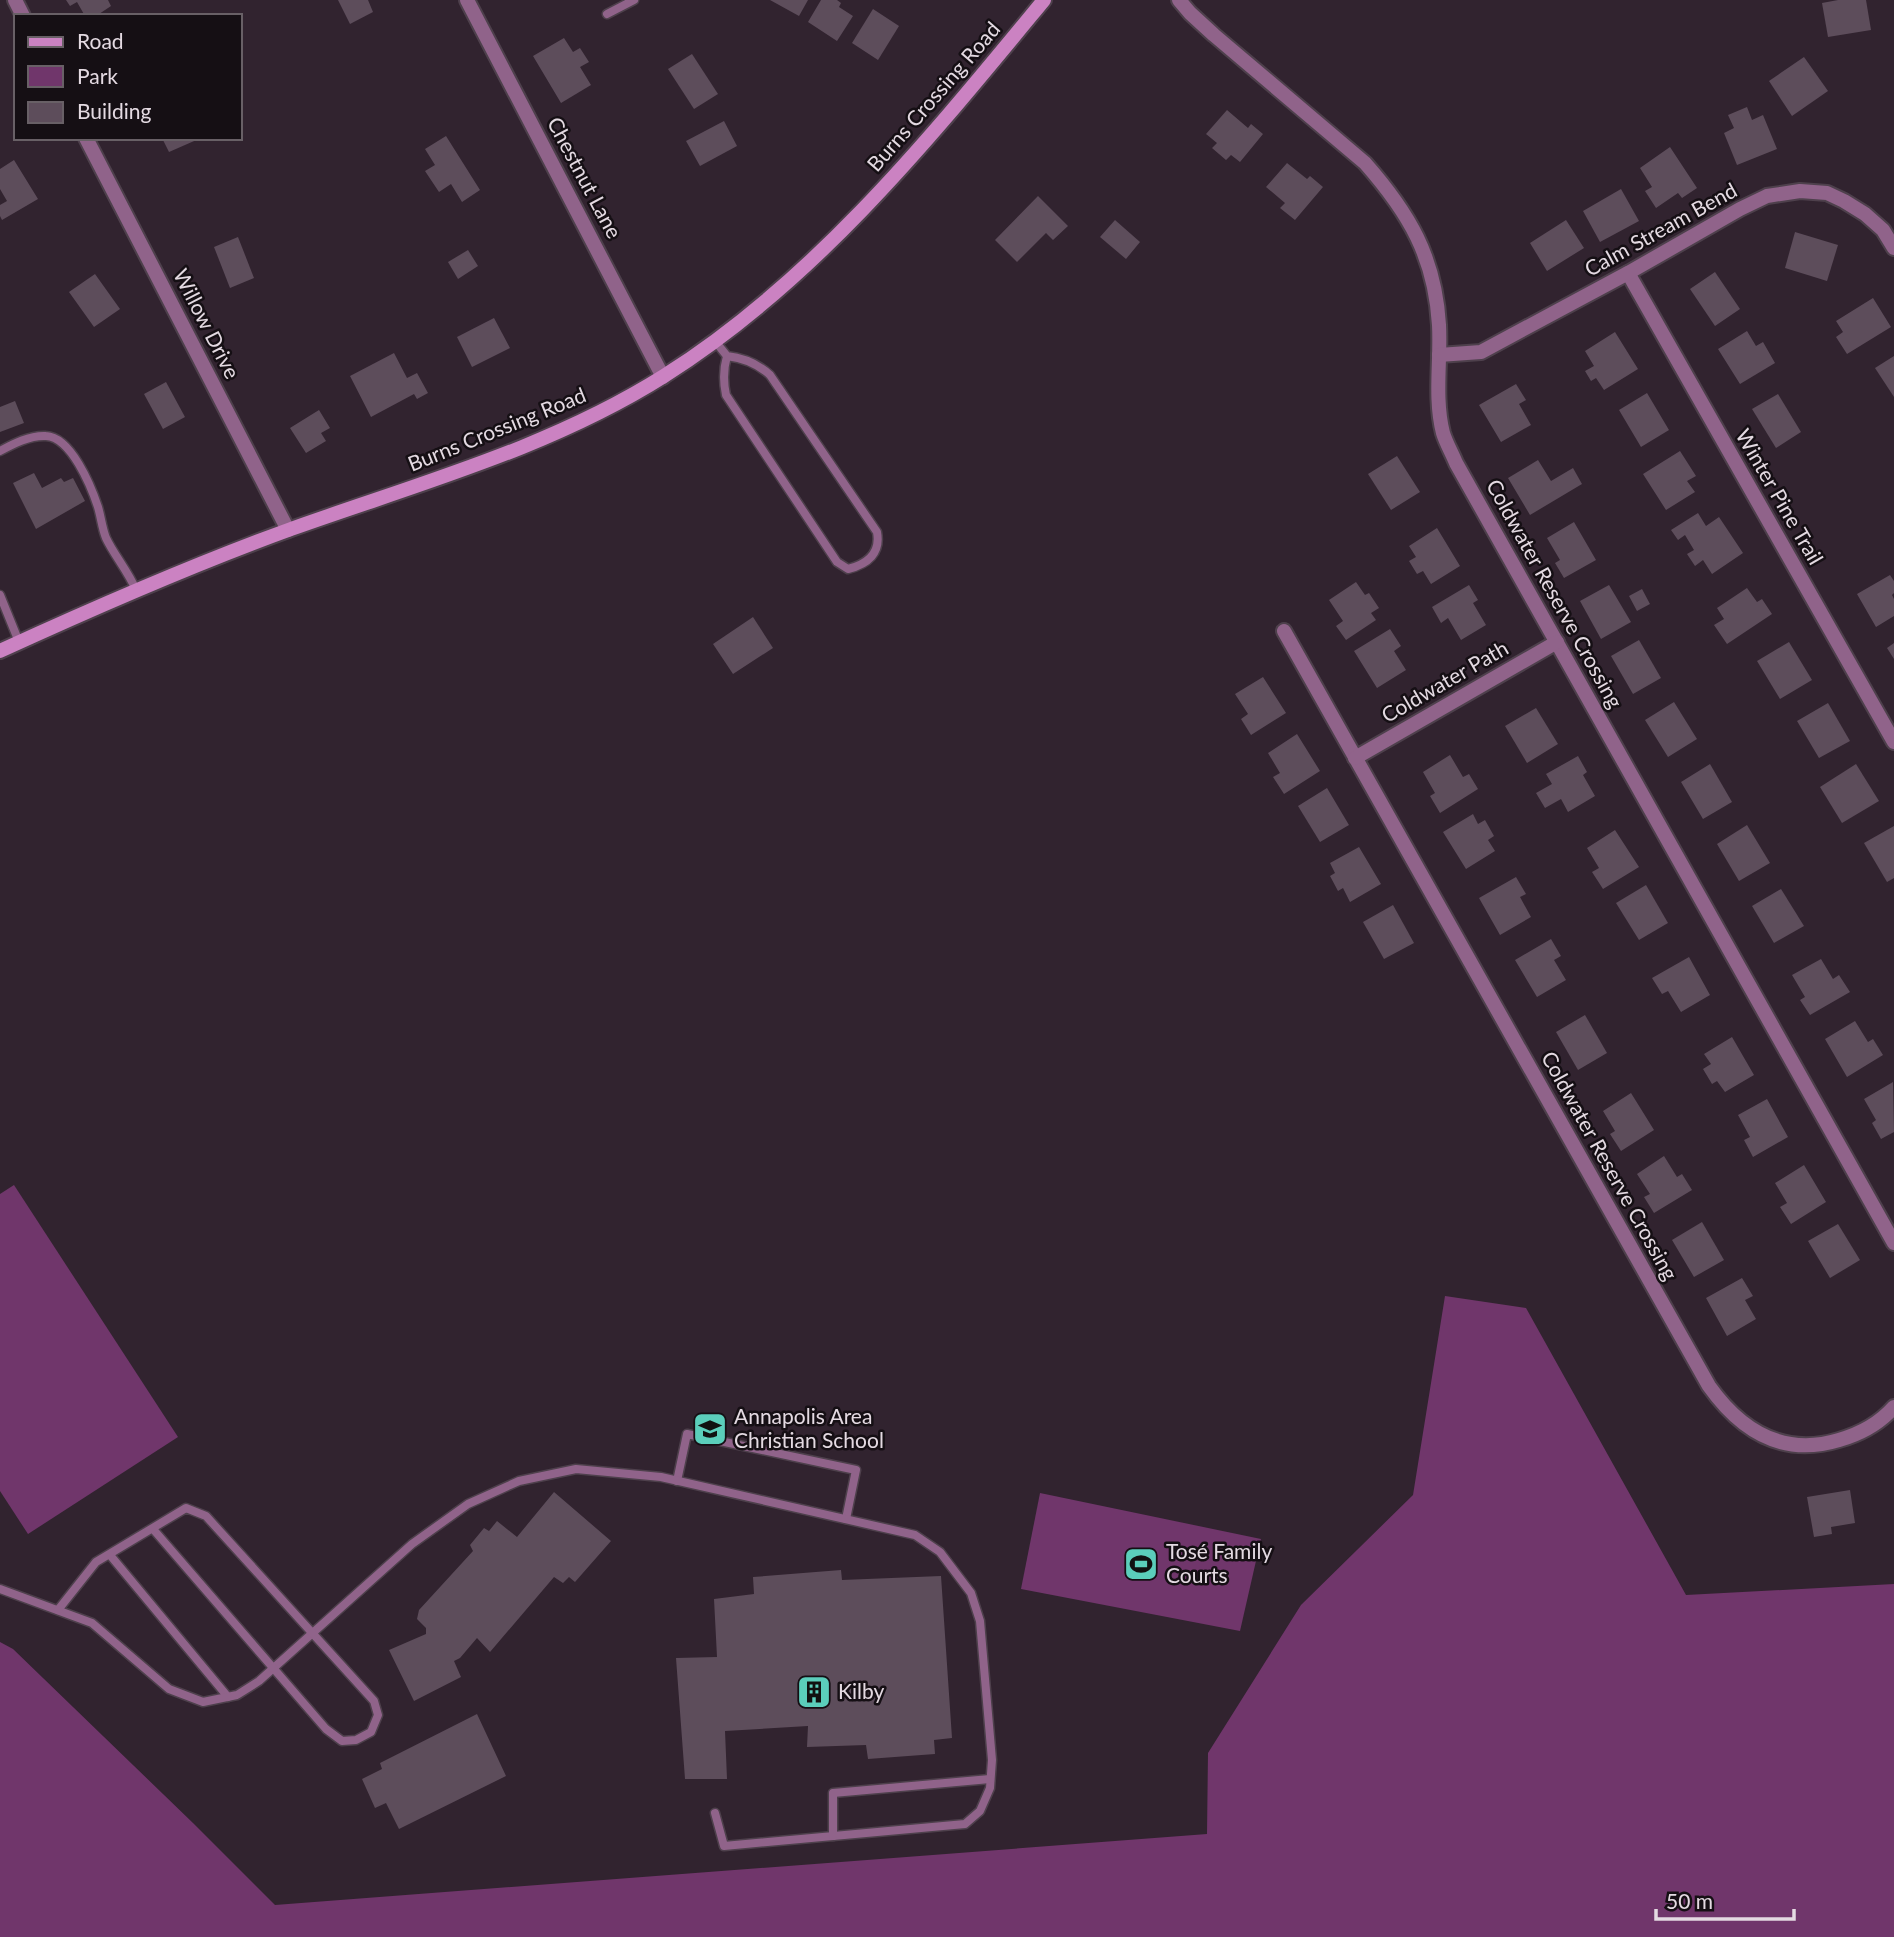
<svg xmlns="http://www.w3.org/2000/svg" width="1894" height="1937" font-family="Lato,sans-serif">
<rect width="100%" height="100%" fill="#31232f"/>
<g fill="#70366b">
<polygon points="14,1185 178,1437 28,1534 0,1491 0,1194"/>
<polygon points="1445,1296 1526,1308 1686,1595 1894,1584 1894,1937 0,1937 0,1642 13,1649 193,1823 275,1905 1207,1834 1208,1753 1301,1605 1413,1495"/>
<polygon points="1040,1493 1261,1539 1240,1631 1021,1589"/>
</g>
<g fill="#5d4d5b">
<polygon points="66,0 108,0 111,6 96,16 85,16 77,2 70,6"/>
<polygon points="338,0 368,0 373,12 350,24"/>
<polygon points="770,0 808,0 799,16"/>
<polygon points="821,0 837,0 841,3 839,7 853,16 837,41 808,22"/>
<polygon points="1838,0 1866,0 1871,30 1828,37 1822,3"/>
<polygon points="873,9 899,26 878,60 852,43"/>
<polygon points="564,38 573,52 580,48 589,62 580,67 591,85 561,103 533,56"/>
<polygon points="692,54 718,94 694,109 668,69"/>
<polygon points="1804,57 1828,91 1792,116 1769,81"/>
<polygon points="1747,107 1752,120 1763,115 1777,149 1737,165 1724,133 1734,128 1728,115"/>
<polygon points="1227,110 1248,128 1251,124 1263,134 1240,162 1231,155 1226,160 1212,148 1217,143 1206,134"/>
<polygon points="724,121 737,146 700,166 686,141"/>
<polygon points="446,136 480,190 462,202 451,184 439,192 425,171 435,165 425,149"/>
<polygon points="162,138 201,138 169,152"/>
<polygon points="1670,147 1697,188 1682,198 1678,193 1656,208 1645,191 1652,187 1640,168"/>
<polygon points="14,160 38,199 2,220 0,216 0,205 7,201 0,189 0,169"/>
<polygon points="1287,163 1307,179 1310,176 1323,187 1295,220 1280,208 1285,203 1266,187"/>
<polygon points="1621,189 1639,221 1600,242 1583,211"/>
<polygon points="1038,196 1068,226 1053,240 1046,233 1017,262 995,240"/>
<polygon points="1115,220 1140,242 1126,259 1100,237"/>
<polygon points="1566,220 1584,248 1547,271 1530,243"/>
<polygon points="1795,232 1838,245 1827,281 1785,268"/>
<polygon points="238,237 254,278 230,288 214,247"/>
<polygon points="468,250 478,266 458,279 448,262"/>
<polygon points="1715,272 1740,309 1715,326 1690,289"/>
<polygon points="95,274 120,309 94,327 69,292"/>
<polygon points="1873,298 1891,327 1847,354 1836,337 1843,332 1836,321"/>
<polygon points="494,318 510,348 472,367 457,337"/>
<polygon points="1747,331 1756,346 1763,342 1775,363 1740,384 1718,349"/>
<polygon points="1615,332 1638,369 1604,390 1596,378 1591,381 1585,371 1594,366 1585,351"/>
<polygon points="394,353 407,378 417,373 428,393 417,399 414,394 371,417 350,376"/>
<polygon points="1894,356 1894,397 1875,368"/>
<polygon points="166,382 185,417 163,429 144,394"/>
<polygon points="1516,384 1526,400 1519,404 1531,425 1501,442 1479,405"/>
<polygon points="1647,393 1669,430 1641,447 1619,410"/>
<polygon points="1778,394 1801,432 1776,448 1752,409"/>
<polygon points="15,401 24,423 0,432 0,407"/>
<polygon points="319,410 330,428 321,433 326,441 306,453 290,428"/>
<polygon points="1680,451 1696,476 1687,481 1695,492 1666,510 1643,474"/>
<polygon points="1397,456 1420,492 1391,510 1368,474"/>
<polygon points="1538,460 1551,481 1573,468 1582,484 1530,515 1508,478"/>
<polygon points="34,473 42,488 61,478 64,482 73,478 85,501 36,529 13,483"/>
<polygon points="1698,513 1706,526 1719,517 1743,553 1712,574 1703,560 1695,566 1687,554 1694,550 1685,535 1678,540 1671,530"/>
<polygon points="1574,522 1596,560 1564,578 1555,563 1560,560 1547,538"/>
<polygon points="1437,528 1460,566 1431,584 1423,571 1417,574 1409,561 1416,557 1409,546"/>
<polygon points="1890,575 1894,581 1894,593 1892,595 1894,599 1894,616 1876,627 1857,594"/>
<polygon points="1356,582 1365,595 1369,593 1379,608 1371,613 1376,620 1346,640 1336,626 1343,621 1329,600"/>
<polygon points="1469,585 1478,600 1473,603 1486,625 1461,640 1448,618 1441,623 1432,607"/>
<polygon points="1609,585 1631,622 1601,639 1580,601"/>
<polygon points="1747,588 1757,602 1762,599 1772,614 1727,644 1714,625 1724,619 1717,608"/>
<polygon points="1642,589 1650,604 1637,611 1629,596"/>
<polygon points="753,617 773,648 733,674 713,644"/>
<polygon points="1390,629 1401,646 1394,651 1406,670 1377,688 1354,651"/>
<polygon points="1639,640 1661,678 1633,694 1611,656"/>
<polygon points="1789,642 1812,680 1780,699 1757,661"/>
<polygon points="1894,643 1894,659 1887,648"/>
<polygon points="1263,677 1286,713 1251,735 1241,719 1248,714 1235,694"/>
<polygon points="1674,702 1697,739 1668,757 1645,720"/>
<polygon points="1828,703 1850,741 1819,758 1797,721"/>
<polygon points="1536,708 1558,744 1527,763 1505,726"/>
<polygon points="1297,734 1320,771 1284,794 1273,777 1280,773 1268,753"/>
<polygon points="1450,755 1463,777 1469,774 1478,789 1440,813 1430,796 1435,793 1423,772"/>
<polygon points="1578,756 1587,772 1583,775 1595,796 1568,812 1561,799 1545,808 1536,793 1552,784 1546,774"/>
<polygon points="1710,764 1732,802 1703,819 1681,782"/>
<polygon points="1856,764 1879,801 1842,823 1820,787"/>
<polygon points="1327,788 1349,825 1320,842 1298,806"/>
<polygon points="1473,814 1478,824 1485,820 1494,836 1488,840 1495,851 1466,869 1443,832"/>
<polygon points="1747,825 1770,863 1739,881 1717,844"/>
<polygon points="1894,826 1894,878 1887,882 1864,843"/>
<polygon points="1615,830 1639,867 1603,889 1592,872 1599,868 1587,848"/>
<polygon points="1359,847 1381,884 1350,902 1343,888 1338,891 1330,876 1335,873 1330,863"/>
<polygon points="1516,877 1526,894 1520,897 1531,917 1500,935 1479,898"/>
<polygon points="1646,885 1668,923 1639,940 1616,903"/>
<polygon points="1781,889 1804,926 1774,943 1752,906"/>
<polygon points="1393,905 1414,943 1384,959 1363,922"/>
<polygon points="1551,939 1561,956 1554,960 1566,980 1537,997 1515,960"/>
<polygon points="1689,957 1710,995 1681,1012 1668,991 1662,994 1652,978"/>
<polygon points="1821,959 1833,979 1839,975 1850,992 1810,1015 1800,1000 1805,997 1792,975"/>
<polygon points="1585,1015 1607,1053 1578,1070 1556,1032"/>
<polygon points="1855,1021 1868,1042 1873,1039 1883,1055 1847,1077 1825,1039"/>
<polygon points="1732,1037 1754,1075 1725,1092 1717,1081 1712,1084 1703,1069 1711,1064 1704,1054"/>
<polygon points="1893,1082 1894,1132 1881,1139 1872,1123 1876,1120 1864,1099"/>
<polygon points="1631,1093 1654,1130 1621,1151 1610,1134 1615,1131 1603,1111"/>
<polygon points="1767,1099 1788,1137 1753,1157 1744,1140 1750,1137 1738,1115"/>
<polygon points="1664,1156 1677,1177 1682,1174 1692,1190 1654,1213 1644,1197 1650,1194 1637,1174"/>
<polygon points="1804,1165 1826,1202 1791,1224 1780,1207 1787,1203 1775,1183"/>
<polygon points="1702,1222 1724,1260 1694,1277 1672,1240"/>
<polygon points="1838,1224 1860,1260 1830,1278 1808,1241"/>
<polygon points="1742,1278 1753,1296 1745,1300 1756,1319 1727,1336 1706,1298"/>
<polygon points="1850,1490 1855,1523 1831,1527 1832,1534 1814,1537 1807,1497"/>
<polygon points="554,1492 611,1541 575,1582 569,1577 563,1583 554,1577 490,1652 477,1638 460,1658 454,1661 461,1677 414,1701 389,1650 426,1634 426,1628 417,1619 419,1610 473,1551 470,1545 484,1528 489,1531 497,1521 517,1537"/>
<polygon points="841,1570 842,1580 941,1576 952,1738 934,1740 935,1754 868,1759 866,1745 807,1747 808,1726 725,1731 727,1779 685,1779 676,1658 717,1657 714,1599 754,1594 753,1577"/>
<polygon points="477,1714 506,1776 399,1829 386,1803 375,1808 362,1779 382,1769 380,1763"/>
</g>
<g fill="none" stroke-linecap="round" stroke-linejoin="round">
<g stroke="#4e404c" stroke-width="11">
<g id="lane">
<polyline points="607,14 634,0"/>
<path d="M715,341l12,15c17,2 30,7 43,19l107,157c4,21 -9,32 -29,37l-11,-7 -111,-167c-3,-14 -3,-25 1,-39"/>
<path d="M0,451c13,-7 30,-16 46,-15 25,1 45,50 52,71 3,10 4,21 8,31 8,17 22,33 30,52"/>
<polyline points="0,595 19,642"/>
<polyline points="677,1481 687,1434 856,1470 846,1519"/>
<polyline points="110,1555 228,1697"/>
<polyline points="0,1589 92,1623 169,1689 203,1702 237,1695 259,1681 412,1544 468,1504 519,1481 576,1469 661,1477 915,1535 940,1552 971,1593 980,1621 992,1760 990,1788 980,1811 965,1824 724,1846 715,1813"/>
<polyline points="58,1610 96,1562 186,1508 206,1516 374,1701 378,1715 371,1732 356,1740 342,1741 326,1729 153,1529"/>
<polyline points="833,1836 833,1793 990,1779"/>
</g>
</g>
<g stroke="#4e404c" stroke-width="18">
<g id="street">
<polyline points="15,0 23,16"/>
<polyline points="467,0 663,377"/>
<path d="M1179,0l11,13 24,22 151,128c44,50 70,94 74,162 2,35 -5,73 4,108 3,10 9,20 13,30l438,780"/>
<polyline points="86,138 288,530"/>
<polyline points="1628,273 1894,742"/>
<polyline points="1439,355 1481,352 1628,273 1740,209 1767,196 1800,191 1827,193 1844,201 1865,214 1883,230 1894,248"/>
<path d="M1284,631l425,755c32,45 74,71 130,54 21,-6 40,-16 55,-33"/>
<polyline points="1355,758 1557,642"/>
</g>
</g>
<g stroke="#4e404c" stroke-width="18">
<path id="secondary" d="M0,651c96,-44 192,-86 291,-122 126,-45 259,-81 373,-153 152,-96 267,-239 380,-376"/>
</g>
<use href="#lane" stroke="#90638a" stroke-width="8"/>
<use href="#street" stroke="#90638a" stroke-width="14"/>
<use href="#secondary" stroke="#cb82c2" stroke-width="14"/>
</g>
<defs>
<g id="school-square" transform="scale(1.75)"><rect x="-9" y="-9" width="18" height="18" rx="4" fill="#5bcebb" stroke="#150f14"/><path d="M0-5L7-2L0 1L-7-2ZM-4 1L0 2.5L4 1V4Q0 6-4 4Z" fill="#111"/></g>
<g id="stadium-square" transform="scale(1.75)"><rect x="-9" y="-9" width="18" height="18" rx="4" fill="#5bcebb" stroke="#150f14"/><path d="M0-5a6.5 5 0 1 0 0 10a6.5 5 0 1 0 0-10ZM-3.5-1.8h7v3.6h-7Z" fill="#111"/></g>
<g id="building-square" transform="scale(1.75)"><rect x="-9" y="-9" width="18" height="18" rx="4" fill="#5bcebb" stroke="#150f14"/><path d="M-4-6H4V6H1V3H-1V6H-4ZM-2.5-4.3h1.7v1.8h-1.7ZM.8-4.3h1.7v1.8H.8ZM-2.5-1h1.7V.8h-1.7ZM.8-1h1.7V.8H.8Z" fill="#111"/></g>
</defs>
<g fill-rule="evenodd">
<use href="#school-square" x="710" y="1429"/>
<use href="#stadium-square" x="1141" y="1564"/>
<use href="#building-square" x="814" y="1692"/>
</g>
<g text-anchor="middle" stroke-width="5" stroke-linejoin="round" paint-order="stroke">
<g font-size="21" fill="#e4dae2" stroke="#150f14">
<text transform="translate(934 97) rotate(-49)" y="7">Burns Crossing Road</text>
<text transform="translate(584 178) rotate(62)" y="7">Chestnut Lane</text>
<text transform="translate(1661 230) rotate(-29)" y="7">Calm Stream Bend</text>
<text transform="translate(206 324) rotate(63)" y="7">Willow Drive</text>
<text transform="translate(497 430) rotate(-22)" y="7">Burns Crossing Road</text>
<text transform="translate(1779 497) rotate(60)" y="7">Winter Pine Trail</text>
<text transform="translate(1554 594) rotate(61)" y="7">Coldwater Reserve Crossing</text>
<text transform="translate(1445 682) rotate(-30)" y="7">Coldwater Path</text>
<text transform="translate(1609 1166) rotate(61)" y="7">Coldwater Reserve Crossing</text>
</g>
<g font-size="21" fill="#e4dae2" stroke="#150f14" text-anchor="start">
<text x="734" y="1424">Annapolis Area<tspan x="734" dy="24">Christian School</tspan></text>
<text x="1166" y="1559">Tosé Family<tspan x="1166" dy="24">Courts</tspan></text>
<text x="838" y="1699">Kilby</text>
</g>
</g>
<rect x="14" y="14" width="228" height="126" fill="#150f14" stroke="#686066" stroke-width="2"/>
<rect x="28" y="37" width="35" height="10" fill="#cb82c2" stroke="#686066" stroke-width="2"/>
<text x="77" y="49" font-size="21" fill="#e4dae2">Road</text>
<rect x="28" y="66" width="35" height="21" fill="#70366b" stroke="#686066" stroke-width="2"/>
<text x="77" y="84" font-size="21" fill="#e4dae2">Park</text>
<rect x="28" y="102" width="35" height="21" fill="#5d4d5b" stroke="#686066" stroke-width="2"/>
<text x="77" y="119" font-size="21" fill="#e4dae2">Building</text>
<path d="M1656 1909v10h138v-10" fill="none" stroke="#e4dae2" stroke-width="3.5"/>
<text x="1666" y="1909" font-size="21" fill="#e4dae2" stroke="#150f14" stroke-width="5" paint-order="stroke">50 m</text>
</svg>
